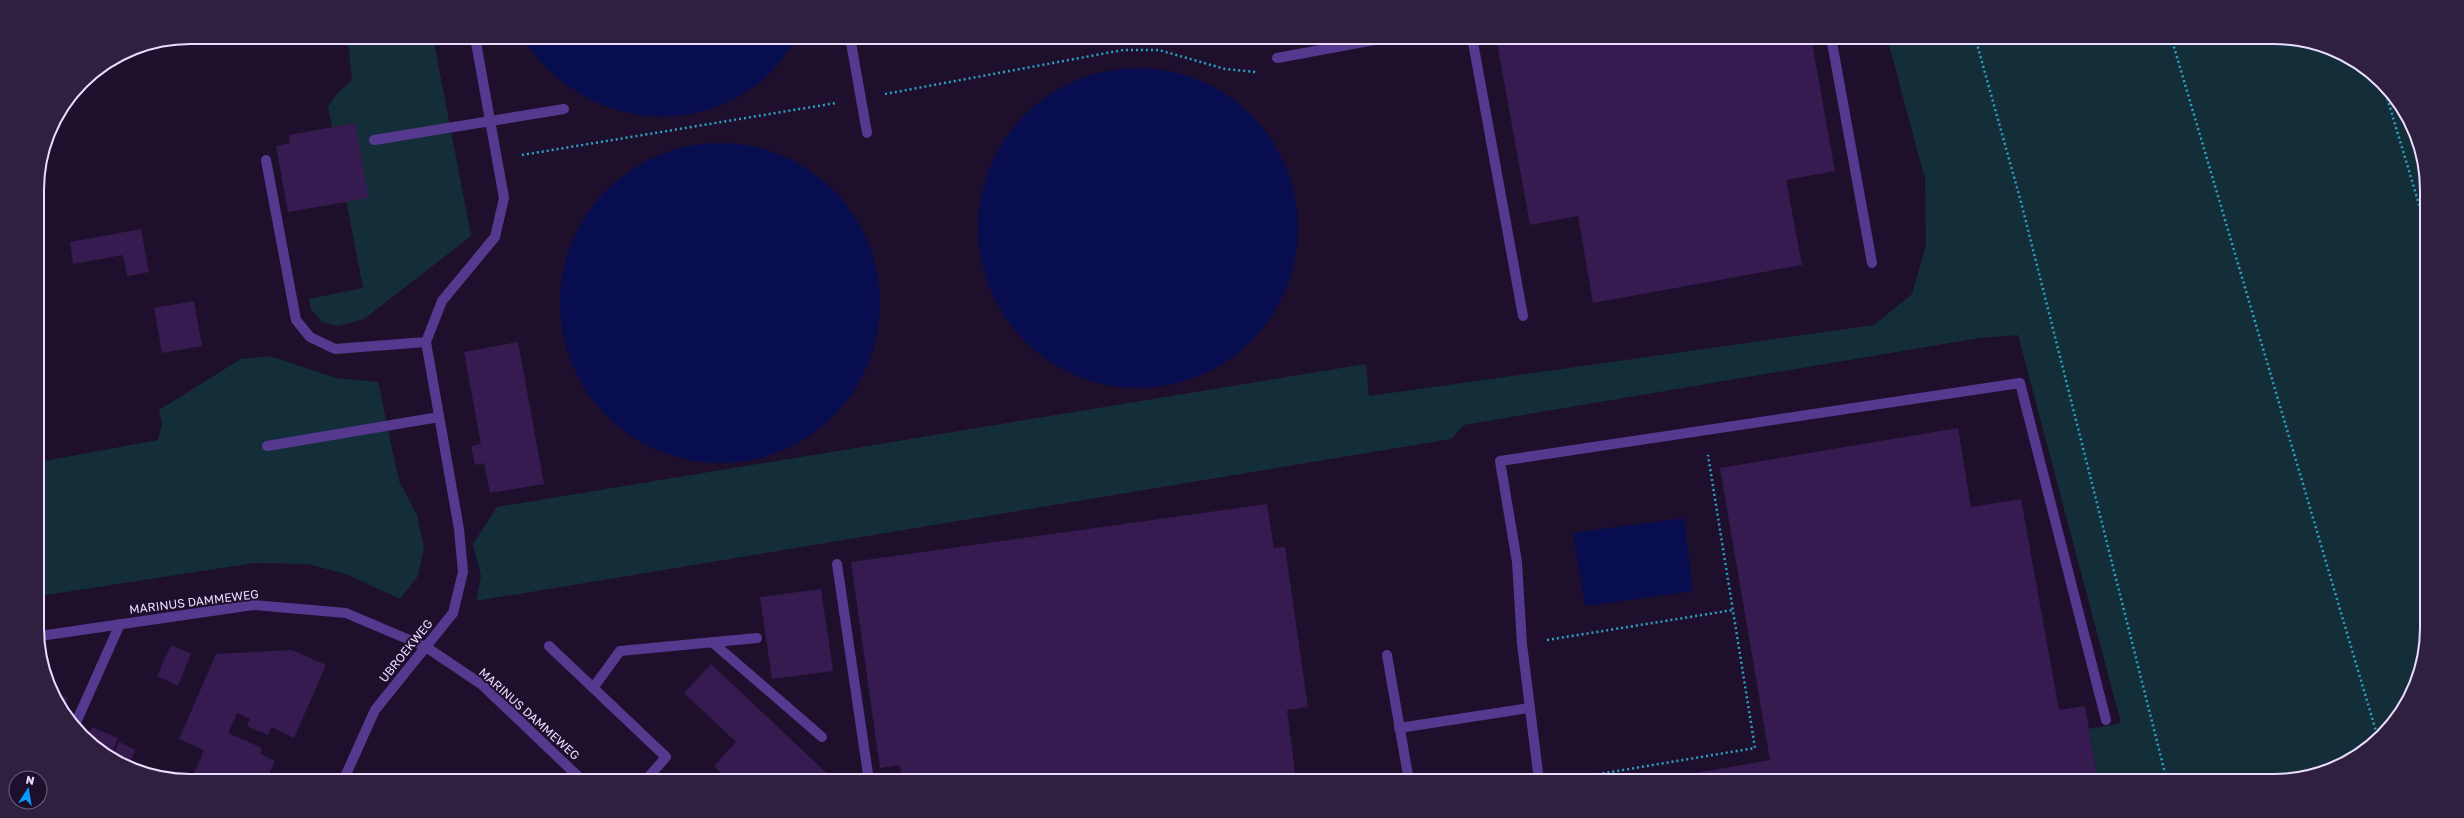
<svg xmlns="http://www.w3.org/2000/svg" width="2464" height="818" font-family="'Golos Text',sans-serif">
<rect width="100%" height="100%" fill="#1e102d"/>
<g fill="#132e38">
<polygon points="353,37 433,37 471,236 364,319 338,326 322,322 311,309 309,299 363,288 328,107 336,95 352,80 348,44"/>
<polygon points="1887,37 2274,37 2314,42 2351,58 2389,89 2411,122 2424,160 2427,628 2422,668 2401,713 2367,749 2332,769 2284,781 2098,781 2089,729 2121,723 2018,335 1979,338 1464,425 1451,439 476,601 481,576 473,544 497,507 1366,364 1369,396 1874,325 1912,294 1926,245 1925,179"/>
<polygon points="270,356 336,378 378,382 399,481 417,515 424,547 418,576 400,599 346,574 308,564 254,563 40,596 39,462 158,440 162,424 159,410 241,359"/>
</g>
<g fill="#080d4f">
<path d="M522,37h276c-10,14 -19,28 -32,40 -77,68 -192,44 -244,-40z"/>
<path d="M1041,37h80c-26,8 -54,5 -80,0z"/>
<circle cx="1138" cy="228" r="160"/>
<circle cx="720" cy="303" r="160"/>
<polygon points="1684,518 1693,591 1585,606 1573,533"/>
</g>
<g fill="#351b4f">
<polygon points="1496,37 1811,37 1835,171 1786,180 1802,265 1593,303 1578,216 1530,225"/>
<polygon points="355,123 369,198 288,212 276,146 290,143 289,135"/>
<polygon points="141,229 149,272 127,276 123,255 73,264 70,242"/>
<polygon points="194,301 202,346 162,353 154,308"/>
<polygon points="518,342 544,484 490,493 484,463 475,465 471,446 481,444 464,352"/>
<polygon points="1958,428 1971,507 2021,499 2059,710 2085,706 2098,781 1650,781 1770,760 1720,468"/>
<polygon points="1267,504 1274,548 1285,547 1308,707 1287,710 1296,781 902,781 900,765 880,768 851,562"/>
<polygon points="821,589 833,671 772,679 760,597"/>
<polygon points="171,645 191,654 178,686 157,676"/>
<polygon points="292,650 326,665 294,738 271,727 268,735 247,726 250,719 237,713 228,733 262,748 260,754 275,761 266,781 191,781 204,750 179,739 216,654"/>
<polygon points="711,664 835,781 720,781 724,776 714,766 736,742 684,693"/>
<polygon points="51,691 68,698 63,710 53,696"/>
<polygon points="92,727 118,738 110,757 86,739"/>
<polygon points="119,742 135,750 131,760 123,763 112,758"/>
</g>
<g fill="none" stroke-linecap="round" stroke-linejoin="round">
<g stroke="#2aa1c6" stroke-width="2.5" stroke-dasharray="2 3" stroke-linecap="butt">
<polyline points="1975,37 2021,202 2167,781"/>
<polyline points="2171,37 2378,738"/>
<polyline points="2383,84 2424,221"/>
<polyline points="885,94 1123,50 1159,50 1225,69 1256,72"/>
<polyline points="522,155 836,103"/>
<polyline points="1547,640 1733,610"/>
<polyline points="1563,780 1755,748 1708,455"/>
</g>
<g stroke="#55398f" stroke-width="10">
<polyline points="850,37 867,133"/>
<polyline points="1472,37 1523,316"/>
<polyline points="1831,37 1872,263"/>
<polyline points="1277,58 1391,37"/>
<polyline points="374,140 564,109"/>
<polyline points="266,160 296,320 310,337 335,349 426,342"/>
<polyline points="267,446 439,417"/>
<polyline points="837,564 869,781"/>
<polyline points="40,636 253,605 346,613 426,647 481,684 583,781"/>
<polyline points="712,642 822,737"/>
<polyline points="549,646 666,757 645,781"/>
<polyline points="1387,655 1409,781"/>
<polyline points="593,688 620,651 757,638"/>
<polyline points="74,727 120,624"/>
<polyline points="1399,728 1529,708"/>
<polyline points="343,781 375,710 453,613 463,572 459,529 426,342 442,301 495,237 504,198 475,37"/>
<polyline points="1539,781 1522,644 1517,562 1500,461 2020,383 2106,720"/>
</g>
</g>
<g text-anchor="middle" stroke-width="4" stroke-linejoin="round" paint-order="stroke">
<g font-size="12" fill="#ebdcff" stroke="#1e102d">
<text transform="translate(194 602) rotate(-7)" y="4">MARINUS DAMMEWEG</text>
<text transform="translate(406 651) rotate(-51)" y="4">UBROEKWEG</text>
<text transform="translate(529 714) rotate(42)" y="4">MARINUS DAMMEWEG</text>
</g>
</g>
<path d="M0 0H2464V818H0ZM190 44H2274A146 146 0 0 1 2420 190V628A146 146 0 0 1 2274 774H190A146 146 0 0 1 44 628V190A146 146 0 0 1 190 44Z" fill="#2e203e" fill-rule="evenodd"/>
<path fill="none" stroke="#ebdcff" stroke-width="2" d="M190 44H2274A146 146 0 0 1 2420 190V628A146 146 0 0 1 2274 774H190A146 146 0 0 1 44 628V190A146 146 0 0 1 190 44Z"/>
<g transform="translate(28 790) rotate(12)"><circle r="19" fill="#1e102d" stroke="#706281"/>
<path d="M0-3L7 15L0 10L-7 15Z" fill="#089eff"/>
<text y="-6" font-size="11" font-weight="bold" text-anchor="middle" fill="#ebdcff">N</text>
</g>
</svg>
